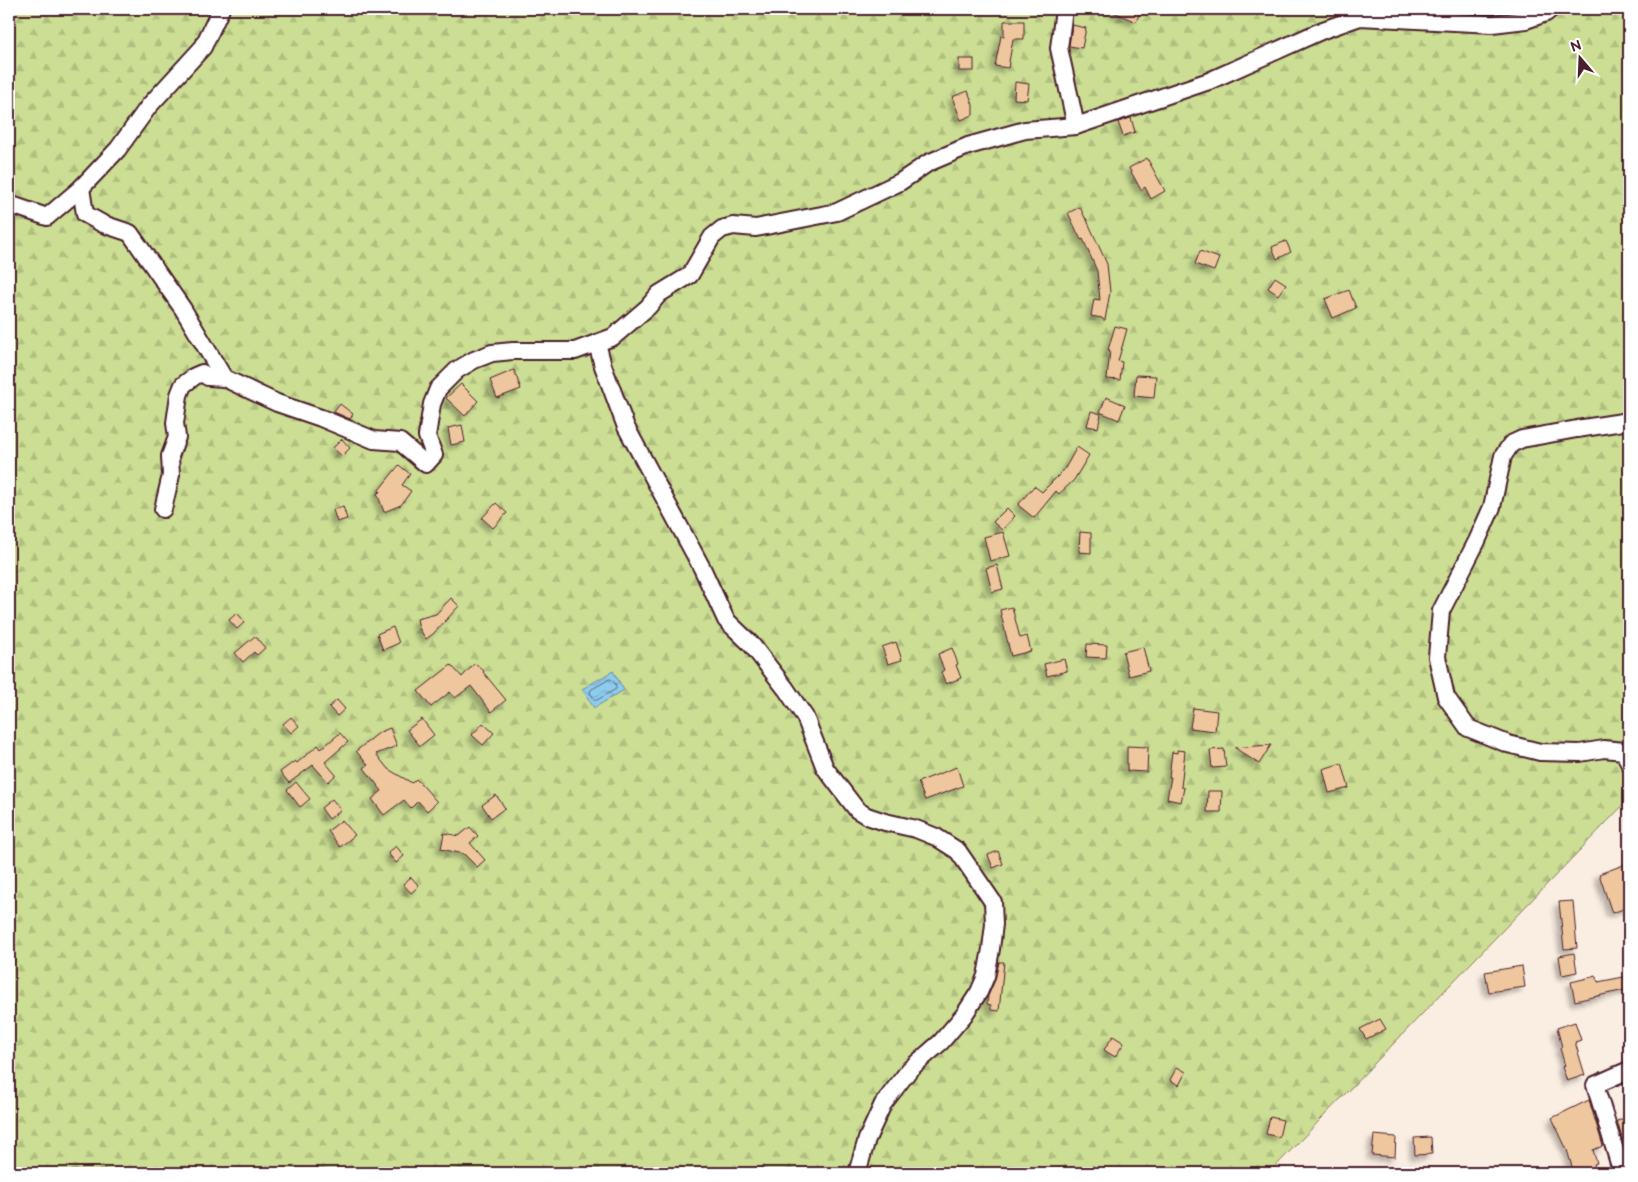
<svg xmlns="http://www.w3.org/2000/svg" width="1638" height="1182" font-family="'Balsamiq Sans',sans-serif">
<defs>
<pattern id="forest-firs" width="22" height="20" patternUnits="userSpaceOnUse" patternTransform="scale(1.25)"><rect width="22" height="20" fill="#cbde93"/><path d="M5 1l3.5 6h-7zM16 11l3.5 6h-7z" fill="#b0be7f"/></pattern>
<pattern id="water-waves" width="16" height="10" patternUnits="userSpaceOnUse" patternTransform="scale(1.25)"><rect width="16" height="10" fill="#8ccced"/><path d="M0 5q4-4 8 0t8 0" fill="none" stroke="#7aafcb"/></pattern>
<filter id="shadow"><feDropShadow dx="-4.5" dy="4.5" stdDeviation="2.5" flood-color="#0004"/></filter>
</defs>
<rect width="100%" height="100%" fill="#faeee2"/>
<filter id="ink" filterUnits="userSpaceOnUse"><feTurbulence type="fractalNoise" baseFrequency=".02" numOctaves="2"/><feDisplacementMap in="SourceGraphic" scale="10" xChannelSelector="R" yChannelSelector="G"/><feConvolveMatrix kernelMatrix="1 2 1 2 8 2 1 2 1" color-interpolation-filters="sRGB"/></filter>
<g filter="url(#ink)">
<polygon fill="url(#forest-firs)" stroke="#8a7e5f" points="9,9 1629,9 1629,799 1269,1173 9,1173"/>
<polygon fill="url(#water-waves)" stroke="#72879f" points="613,671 624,690 594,708 582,689"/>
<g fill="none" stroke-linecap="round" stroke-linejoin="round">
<path stroke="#646479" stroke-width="1" d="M610,679c3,0 7,6 6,10l-19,11h-2l-5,-7 1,-3z"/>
</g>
<g fill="#eec79e" stroke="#4a1f2b" filter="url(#shadow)">
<polygon points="1107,9 1132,9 1140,12 1136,22"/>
<polygon points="1004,21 1024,21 1024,39 1013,39 1008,68 995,66 1001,36 1004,36"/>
<polygon points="1072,25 1086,28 1082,48 1069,46"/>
<rect x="959" y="59" width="15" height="12"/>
<polygon points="1015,82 1029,84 1027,100 1014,99"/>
<polygon points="968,91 973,105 973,115 961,120 952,97"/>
<polygon points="1131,118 1135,132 1123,136 1118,122"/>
<polygon points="1147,158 1165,191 1151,199 1145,187 1141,190 1129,168"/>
<polygon points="1080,207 1085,218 1086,218 1107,264 1110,292 1105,320 1103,320 1102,318 1091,316 1094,299 1100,300 1097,271 1083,239 1081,240 1068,213"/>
<polygon points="1286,241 1291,252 1277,259 1272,247"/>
<polygon points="1200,251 1219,258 1214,271 1195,264"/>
<polygon points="1275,277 1286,284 1278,295 1268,288"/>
<polygon points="1349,290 1356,308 1333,318 1325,299"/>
<polygon points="1115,326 1127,329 1118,361 1122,362 1120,380 1107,379 1110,350 1108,350"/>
<polygon points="514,370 521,389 497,398 490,380"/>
<polygon points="1136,375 1156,376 1154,398 1134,396"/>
<polygon points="461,384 478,401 465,416 446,398"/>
<polygon points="1106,397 1125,405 1119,420 1100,412"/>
<polygon points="340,404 353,414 350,419 334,412"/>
<polygon points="1091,411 1101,414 1098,428 1087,426"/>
<polygon points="462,425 465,442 451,445 448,428"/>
<polygon points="342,439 350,448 342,456 333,448"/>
<polygon points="1077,447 1089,455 1074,480 1059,494 1056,491 1034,518 1018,505 1034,486 1042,492 1064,470"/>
<polygon points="399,465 410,474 402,485 411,491 401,505 384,512 377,493 380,492 379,490"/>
<polygon points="496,503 507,513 493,528 482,518"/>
<polygon points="343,506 347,519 337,522 333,510"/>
<polygon points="1007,508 1015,516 1002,530 993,522"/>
<polygon points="1003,532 1010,556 990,561 984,537"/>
<polygon points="1080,532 1091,533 1091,553 1079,552"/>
<polygon points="997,565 1003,589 992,592 986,568"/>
<polygon points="451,598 459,606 433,634 426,639 419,628 417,619 436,614"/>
<polygon points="1012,607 1020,638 1027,636 1031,651 1011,656 1000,610"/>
<polygon points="237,613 245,622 237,629 229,620"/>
<polygon points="393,627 399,643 383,650 377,634"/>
<polygon points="255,636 265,648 257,655 254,652 243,662 235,653"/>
<polygon points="896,642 902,660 888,664 882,647"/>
<polygon points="1087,644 1107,645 1106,658 1086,657"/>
<polygon points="1143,647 1149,671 1129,676 1123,652"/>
<polygon points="952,648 958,664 956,665 961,678 946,684 941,672 944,670 938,654"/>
<polygon points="1064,659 1067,671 1047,676 1044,664"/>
<polygon points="475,663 484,671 483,672 506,700 491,712 471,686 455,698 450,692 431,707 418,691 451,665 462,677"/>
<polygon points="337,700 345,709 337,716 329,707"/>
<polygon points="1193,708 1217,711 1215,731 1190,728"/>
<polygon points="291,717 299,726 291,733 283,724"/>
<polygon points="422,719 434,735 420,746 407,730"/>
<polygon points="483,723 494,733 483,745 472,735"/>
<polygon points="390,728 397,746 376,754 388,769 412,783 416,779 425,788 437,802 427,811 418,801 411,808 404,800 384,815 372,799 382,791 364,768 368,765 356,751 380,732"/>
<polygon points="340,733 348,742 325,762 336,775 328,782 313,765 289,783 280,772 295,761 297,763 318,745 321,749"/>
<polygon points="1271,745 1259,764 1235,748 1256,746"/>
<polygon points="1127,746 1148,747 1147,772 1127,771"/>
<polygon points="1224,749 1226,767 1212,768 1210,750"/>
<polygon points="1177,750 1185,751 1181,787 1184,788 1181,802 1167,799 1171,777 1169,777 1172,752 1177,753"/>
<polygon points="1342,763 1349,788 1329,793 1323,769"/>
<polygon points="957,767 963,786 925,800 918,782"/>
<polygon points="296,782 310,799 300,807 287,790"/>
<polygon points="1208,791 1222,791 1221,812 1207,812"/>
<polygon points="496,795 505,808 491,818 482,805"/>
<polygon points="332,799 341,810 329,819 321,808"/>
<polygon points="342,820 355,835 340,847 328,831"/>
<polygon points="470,827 478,836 470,843 485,860 477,867 464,854 441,849 444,833 459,836"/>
<polygon points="396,846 404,856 396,863 388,853"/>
<polygon points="998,851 1003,864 993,868 988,855"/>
<polygon points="1629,863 1629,907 1612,913 1599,874"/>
<polygon points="411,877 419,886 411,893 403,884"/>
<polygon points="1573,901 1577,948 1564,949 1559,902"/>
<polygon points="1574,953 1577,972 1562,975 1559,956"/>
<polygon points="999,962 1004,962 999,1011 991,1010 991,1005 987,1004 988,996 995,980"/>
<polygon points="1522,966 1525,987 1489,992 1485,972"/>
<polygon points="1596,976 1598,982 1629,976 1629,989 1575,1001 1571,982"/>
<polygon points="1380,1019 1386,1029 1366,1039 1360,1029"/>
<polygon points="1575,1022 1581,1040 1575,1042 1585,1075 1567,1081 1562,1067 1565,1066 1560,1048 1562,1047 1557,1028"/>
<polygon points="1113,1036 1124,1043 1115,1057 1104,1050"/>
<polygon points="1177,1067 1186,1072 1179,1085 1170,1080"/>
<polygon points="1589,1100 1603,1146 1593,1150 1597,1163 1594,1164 1597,1173 1574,1173 1567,1150 1552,1118"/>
<polygon points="1270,1117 1283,1120 1279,1137 1266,1134"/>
<polygon points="1629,1117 1629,1161 1617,1121"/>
<polygon points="1374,1135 1396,1137 1395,1157 1372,1155"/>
<polygon points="1431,1137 1432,1154 1415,1155 1414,1138"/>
</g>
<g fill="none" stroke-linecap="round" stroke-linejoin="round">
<g stroke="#4a1f2b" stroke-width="20">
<g id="minor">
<polyline points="1064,9 1059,48 1076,126"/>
<polyline points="81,188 85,214 103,224 130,233 183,309 224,378 277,403 321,418 374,440 400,442 426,464 434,455 427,436 432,404 438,389 457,370 474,360 492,353 513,351 575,351 613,337 648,307 659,294 690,275 712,237 722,229 733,226 756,228 837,212 900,182 928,163 968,146 1025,130 1076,126 1209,81 1323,30 1360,17 1492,24 1526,20 1546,13 1551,9"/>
<polyline points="9,204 47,217 81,188 118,149 149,106 203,47 221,9"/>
<polyline points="597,343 603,366 626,427 702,568 726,620 751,644 786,689 805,717 825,768 857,810 867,816 885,822 916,829 936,837 958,851 993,902 994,924 991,949 986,976 979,992 964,1015 941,1042 910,1069 883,1104 867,1139 857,1173"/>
<polyline points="1629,421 1577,429 1522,439 1511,444 1503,456 1492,507 1477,541 1441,611 1437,657 1446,697 1468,728 1508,744 1540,752 1580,753 1604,749 1624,751 1629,763"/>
<polyline points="163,509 171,475 170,456 177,437 175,423 179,395 183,385 195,376 202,373 208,377 224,378"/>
<polyline points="1622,1173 1595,1085 1629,1070"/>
</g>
</g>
<use href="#minor" stroke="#fff" stroke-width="16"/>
</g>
</g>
<rect width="1638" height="1182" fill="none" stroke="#fff" stroke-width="30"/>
<rect x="15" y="15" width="1608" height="1152" fill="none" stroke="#4a1f2b" stroke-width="2" filter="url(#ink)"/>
<g transform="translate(1580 58) rotate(341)" stroke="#ffffff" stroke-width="4" paint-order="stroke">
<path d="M0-4L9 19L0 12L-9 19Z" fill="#4a1f2b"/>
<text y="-8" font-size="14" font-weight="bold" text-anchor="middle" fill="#4a1f2b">N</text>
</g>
</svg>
